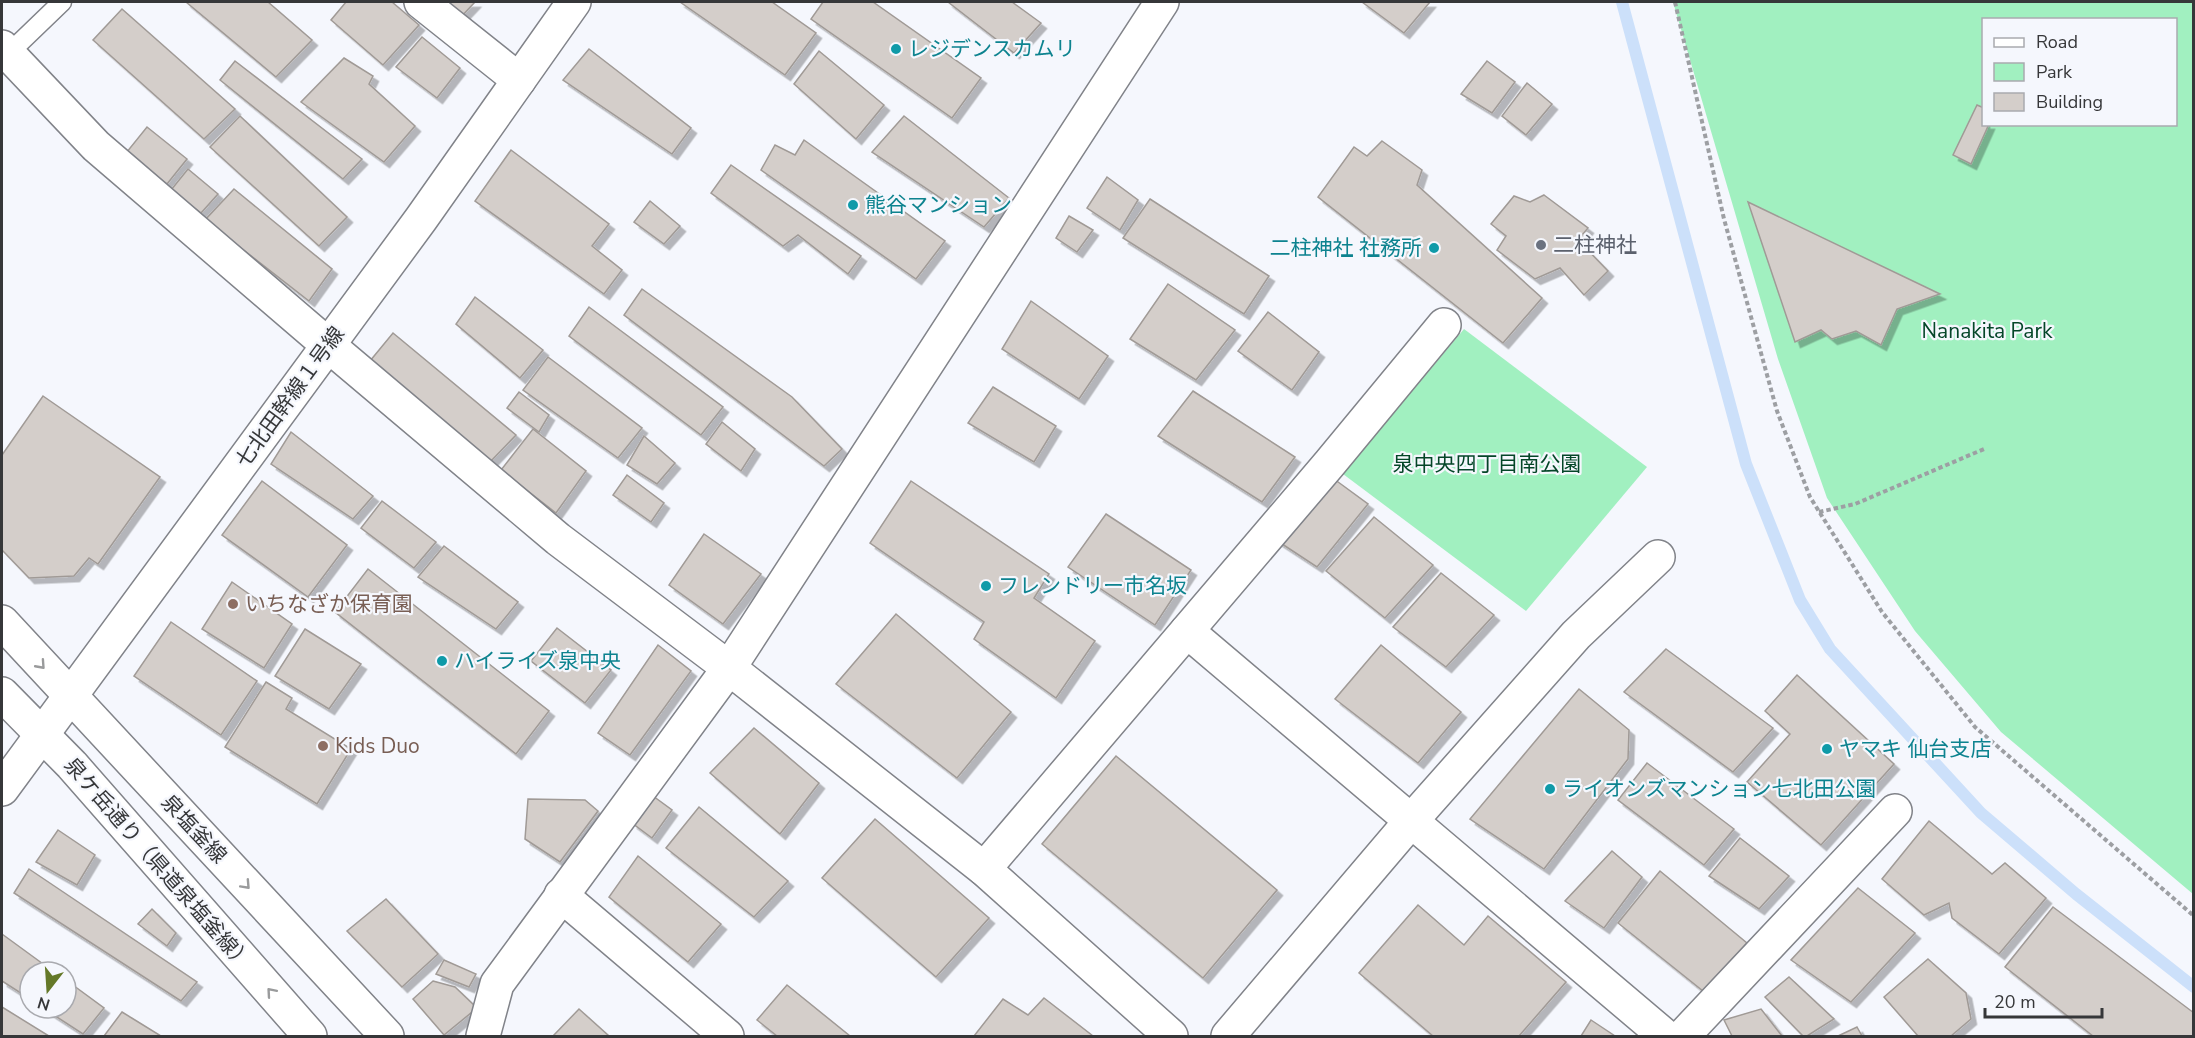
<svg xmlns="http://www.w3.org/2000/svg" width="2195" height="1038" font-family="'Nunito Sans','Noto Sans JP',sans-serif">
<defs>
<filter id="shadow"><feDropShadow dx="5.5" dy="5.5" stdDeviation="0" flood-color="#0004"/></filter>
</defs>
<rect width="100%" height="100%" fill="#f5f7fd"/>
<g fill="#a1f0c0" fill-rule="evenodd">
<path d="M1673,2h520v892l-192,-162 -86,-101 -88,-133 -49,-139zM1984,20h192v104h-192z"/>
<polygon points="1464,329 1647,467 1526,611 1343,474"/>
</g>
<g fill="none" stroke-linecap="round" stroke-linejoin="round">
<polyline stroke="#cce0fa" stroke-width="12" points="1622,2 1746,464 1800,600 1830,649 1981,813 2076,894 2194,987"/>
</g>
<g fill="#d4ceca" stroke="#a09a96" stroke-width="1.5" filter="url(#shadow)">
<polygon points="186,2 268,2 312,40 276,77"/>
<polygon points="346,2 392,2 419,25 383,65 331,20"/>
<polygon points="435,2 475,2 459,19"/>
<polygon points="680,2 772,2 816,33 785,75"/>
<polygon points="823,2 873,2 981,78 952,118 811,19"/>
<polygon points="948,2 1012,2 1041,23 1014,53"/>
<polygon points="1362,2 1430,2 1404,33"/>
<polygon points="122,9 235,109 204,139 93,40"/>
<polygon points="422,37 460,68 437,98 396,67"/>
<polygon points="589,49 691,128 672,154 563,80"/>
<polygon points="819,51 884,105 856,139 794,84"/>
<polygon points="344,58 373,76 369,84 415,126 384,162 301,102"/>
<polygon points="235,61 362,159 343,179 220,80"/>
<polygon points="1487,61 1515,82 1492,113 1461,94"/>
<polygon points="1527,83 1552,104 1526,135 1502,116"/>
<polygon points="1977,105 1984,108 1984,124 1989,124 1971,164 1953,155"/>
<polygon points="240,116 347,217 319,246 210,147"/>
<polygon points="904,116 1009,198 984,227 872,152"/>
<polygon points="147,127 187,159 167,184 126,153"/>
<polygon points="804,140 945,241 916,279 761,170 775,145 795,155"/>
<polygon points="1382,141 1422,170 1417,185 1542,298 1503,343 1318,197 1354,147 1367,156"/>
<polygon points="511,150 609,224 592,246 622,270 604,294 475,201"/>
<polygon points="731,165 861,256 848,274 798,235 783,246 711,193"/>
<polygon points="188,169 218,194 201,213 171,190"/>
<polygon points="1107,177 1138,200 1120,230 1087,208"/>
<polygon points="234,189 332,269 309,301 205,220"/>
<polygon points="1544,195 1588,228 1578,240 1608,271 1584,295 1560,268 1535,279 1497,250 1506,236 1491,224 1514,196 1530,202"/>
<polygon points="1150,199 1269,276 1244,314 1123,238"/>
<polygon points="650,201 680,226 664,244 634,222"/>
<polygon points="1748,202 1940,294 1897,309 1881,345 1856,331 1832,339 1821,330 1795,342"/>
<polygon points="1069,216 1093,230 1077,252 1056,238"/>
<polygon points="1168,284 1235,330 1196,380 1130,339"/>
<polygon points="642,289 792,397 842,449 824,466 624,315"/>
<polygon points="475,297 543,350 520,378 456,324"/>
<polygon points="1031,301 1108,356 1079,399 1002,349"/>
<polygon points="589,307 723,407 701,435 569,336"/>
<polygon points="1268,312 1319,352 1292,390 1238,351"/>
<polygon points="393,333 516,435 490,462 370,361"/>
<polygon points="548,357 642,428 618,458 523,390"/>
<polygon points="993,387 1056,426 1034,462 968,423"/>
<polygon points="1193,391 1295,457 1262,502 1158,436"/>
<polygon points="519,392 549,415 539,432 507,408"/>
<polygon points="43,396 160,477 98,564 89,558 74,576 29,578 2,550 2,455"/>
<polygon points="722,422 755,449 741,471 706,444"/>
<polygon points="533,429 586,471 556,513 501,470"/>
<polygon points="291,432 373,496 353,519 271,464"/>
<polygon points="644,436 675,463 657,484 627,465"/>
<polygon points="627,475 664,503 651,522 613,495"/>
<polygon points="1334,479 1368,504 1317,567 1276,540"/>
<polygon points="262,481 347,545 308,597 222,535"/>
<polygon points="911,481 1049,574 1034,598 1095,641 1056,698 974,639 984,622 870,543"/>
<polygon points="382,501 436,542 414,568 361,528"/>
<polygon points="1106,514 1191,570 1155,625 1068,567"/>
<polygon points="1374,517 1433,565 1385,618 1326,571"/>
<polygon points="704,534 761,574 723,624 669,585"/>
<polygon points="444,546 518,602 496,629 418,577"/>
<polygon points="368,569 549,711 516,754 335,612"/>
<polygon points="1441,573 1494,615 1446,667 1393,627"/>
<polygon points="232,582 292,624 264,668 202,629"/>
<polygon points="896,614 1011,712 957,778 836,684"/>
<polygon points="171,622 257,681 221,735 134,676"/>
<polygon points="557,628 611,670 585,703 531,661"/>
<polygon points="305,629 361,664 329,709 275,676"/>
<polygon points="658,645 691,671 630,755 598,733"/>
<polygon points="1381,645 1461,712 1418,763 1335,699"/>
<polygon points="1666,649 1773,728 1733,772 1624,692"/>
<polygon points="1797,675 1894,764 1821,845 1747,782 1790,734 1765,711"/>
<polygon points="266,682 292,698 286,709 351,749 317,804 225,747"/>
<polygon points="1579,689 1629,730 1628,759 1544,869 1470,819"/>
<polygon points="754,728 819,783 780,834 710,773"/>
<polygon points="1116,756 1277,890 1203,978 1042,844"/>
<polygon points="1647,763 1734,829 1704,865 1618,800"/>
<polygon points="653,796 672,810 652,838 632,823"/>
<polygon points="528,799 585,800 598,811 560,862 525,839"/>
<polygon points="699,807 788,881 754,917 666,848"/>
<polygon points="875,819 989,918 936,977 822,878"/>
<polygon points="1929,821 1992,874 2005,863 2046,898 1999,954 1952,918 1949,903 1924,915 1882,879"/>
<polygon points="58,830 95,855 77,885 36,862"/>
<polygon points="1740,838 1789,876 1759,909 1709,876"/>
<polygon points="1612,851 1642,877 1604,928 1565,901"/>
<polygon points="638,856 721,924 688,962 609,897"/>
<polygon points="29,869 197,982 181,1001 14,893"/>
<polygon points="1660,871 1747,943 1703,991 1618,923"/>
<polygon points="1858,888 1915,933 1851,1002 1791,960"/>
<polygon points="386,899 438,954 402,987 347,931"/>
<polygon points="1418,905 1464,945 1488,916 1566,982 1519,1036 1433,1036 1359,973"/>
<polygon points="2053,907 2194,1013 2194,1036 2093,1036 2005,967"/>
<polygon points="152,909 176,933 167,946 138,924"/>
<polygon points="2,934 54,972 30,972 30,999 2,981"/>
<polygon points="1928,959 1966,993 1971,1019 1951,1036 1918,1036 1884,997"/>
<polygon points="444,960 476,974 469,987 436,974"/>
<polygon points="1789,977 1834,1019 1807,1036 1803,1036 1765,997"/>
<polygon points="66,980 104,1008 83,1034 43,1008 66,1008"/>
<polygon points="433,981 455,987 477,1008 444,1035 413,999"/>
<polygon points="787,985 850,1036 777,1036 757,1020"/>
<polygon points="1044,998 1093,1036 974,1036 1003,999 1028,1015"/>
<polygon points="2,1007 49,1036 2,1036"/>
<polygon points="579,1009 609,1036 553,1036"/>
<polygon points="1761,1009 1782,1036 1732,1036 1724,1020"/>
<polygon points="122,1012 161,1036 104,1036"/>
<polygon points="1591,1020 1615,1036 1581,1036"/>
<polygon points="1857,1027 1862,1036 1838,1036"/>
</g>
<g fill="none" stroke-linecap="round" stroke-linejoin="round">
<g stroke="#818389" stroke-width="21">
<polyline id="lane" points="8,54 62,2"/>
</g>
<g stroke="#818389" stroke-width="36">
<g id="street">
<polyline points="421,2 519,80"/>
<polyline points="2,47 96,146 328,345 558,539 729,668 984,869 1171,1036"/>
<polyline points="1187,631 1665,1036"/>
<polyline points="984,869 1330,463 1444,325"/>
<polyline points="561,895 727,1036"/>
<polyline points="483,1036 497,984 729,668 1162,2"/>
<polyline points="1228,1036 1411,821 1576,635 1658,557"/>
<polyline points="1683,1036 1895,811"/>
</g>
</g>
<g stroke="#818389" stroke-width="36">
<polyline id="secondary" points="2,789 421,219 574,2"/>
</g>
<g stroke="#818389" stroke-width="36">
<g id="primary">
<polyline points="2,622 387,1036"/>
<polyline points="2,694 72,765 310,1036"/>
</g>
</g>
<g stroke="#9d9fa3" stroke-width="4" stroke-dasharray="4.5 3" stroke-linecap="butt">
<polyline points="1675,2 1724,219 1777,411 1810,497 1882,612 1975,727 2194,916"/>
<polyline points="1819,512 1855,504 1984,449"/>
</g>
<use href="#lane" stroke="#fff" stroke-width="18"/>
<use href="#street" stroke="#fff" stroke-width="33"/>
<use href="#secondary" stroke="#fff" stroke-width="33"/>
<use href="#primary" stroke="#fff" stroke-width="33"/>
</g>
<defs><path id="oneway-chevron" d="M-2-3.5L2.5 0L-2 3.5" fill="none" stroke-width="1.6" stroke-linecap="round" stroke-linejoin="round" transform="scale(1.5)"/></defs>
<g stroke="#9a9b9c">
<use href="#oneway-chevron" transform="translate(41 665) rotate(48)"/>
<use href="#oneway-chevron" transform="translate(246 885) rotate(47)"/>
<use href="#oneway-chevron" transform="translate(271 992) rotate(-131)"/>
</g>
<g fill="#0f9aa8" stroke="#f5f7fd" stroke-width="2">
<circle cx="896" cy="49" r="6"/>
<circle cx="853" cy="205" r="6"/>
<circle cx="1434" cy="248" r="6"/>
<circle cx="986" cy="586" r="6"/>
<circle cx="442" cy="661" r="6"/>
<circle cx="1827" cy="749" r="6"/>
<circle cx="1550" cy="789" r="6"/>
</g>
<circle fill="#6b7280" stroke="#f5f7fd" stroke-width="2" cx="1541" cy="245" r="6"/>
<g fill="#8d6e63" stroke="#f5f7fd" stroke-width="2">
<circle cx="233" cy="604" r="6"/>
<circle cx="323" cy="746" r="6"/>
</g>
<g text-anchor="middle" stroke-width="4.5" stroke-linejoin="round" paint-order="stroke">
<g font-size="21" fill="#0d838f" stroke="#f5f7fd" text-anchor="start">
<text x="908" y="56">レジデンスカムリ</text>
<text x="865" y="212">熊谷マンション</text>
<text x="1422" y="255" text-anchor="end">二柱神社 社務所</text>
<text x="998" y="593">フレンドリー市名坂</text>
<text x="454" y="668">ハイライズ泉中央</text>
<text x="1839" y="756">ヤマキ 仙台支店</text>
<text x="1562" y="796">ライオンズマンション七北田公園</text>
</g>
<g font-size="21" fill="#5b616d" stroke="#f5f7fd" text-anchor="start">
<text x="1553" y="252">二柱神社</text>
</g>
<g font-size="21" fill="#044628" stroke="#f5f7fd">
<text x="1987" y="338">Nanakita Park</text>
<text x="1487" y="471">泉中央四丁目南公園</text>
</g>
<g font-size="21" fill="#363739" stroke="#f5f7fd">
<text transform="translate(290 397) rotate(-54)" y="7">七北田幹線１号線</text>
<text transform="translate(194 829) rotate(47)" y="7">泉塩釜線</text>
<text transform="translate(158 864) rotate(49)" y="7">泉ケ岳通り（県道泉塩釜線）</text>
</g>
<g font-size="21" fill="#785e54" stroke="#f5f7fd" text-anchor="start">
<text x="245" y="611">いちなざか保育園</text>
<text x="335" y="753">Kids Duo</text>
</g>
</g>
<rect width="2195" height="1038" fill="none" stroke="#363739" stroke-width="6"/>
<rect x="1982" y="18" width="195" height="108" fill="#f5f7fd" stroke="#a9aaaf" stroke-width="1.5"/>
<rect x="1994" y="38" width="30" height="9" fill="#ffffff" stroke="#a9aaaf" stroke-width="1.5"/>
<text x="2036" y="48" font-size="18" fill="#363739">Road</text>
<rect x="1994" y="63" width="30" height="18" fill="#a1f0c0" stroke="#a9aaaf" stroke-width="1.5"/>
<text x="2036" y="78" font-size="18" fill="#363739">Park</text>
<rect x="1994" y="93" width="30" height="18" fill="#d4ceca" stroke="#a9aaaf" stroke-width="1.5"/>
<text x="2036" y="108" font-size="18" fill="#363739">Building</text>
<g transform="translate(48 990) rotate(197)"><circle r="28" fill="#f5f7fd" stroke="#a9aaaf" stroke-width="1.5"/>
<path d="M0-4.5L10 22L0 15L-10 22Z" fill="#647828"/>
<text y="-9" font-size="16" font-weight="bold" text-anchor="middle" fill="#363739">N</text>
</g>
<path d="M1985 1008v9h117v-9" fill="none" stroke="#363739" stroke-width="3"/>
<text x="1994" y="1008" font-size="18" fill="#363739" stroke="#f5f7fd" stroke-width="4.5" paint-order="stroke">20 m</text>
</svg>
